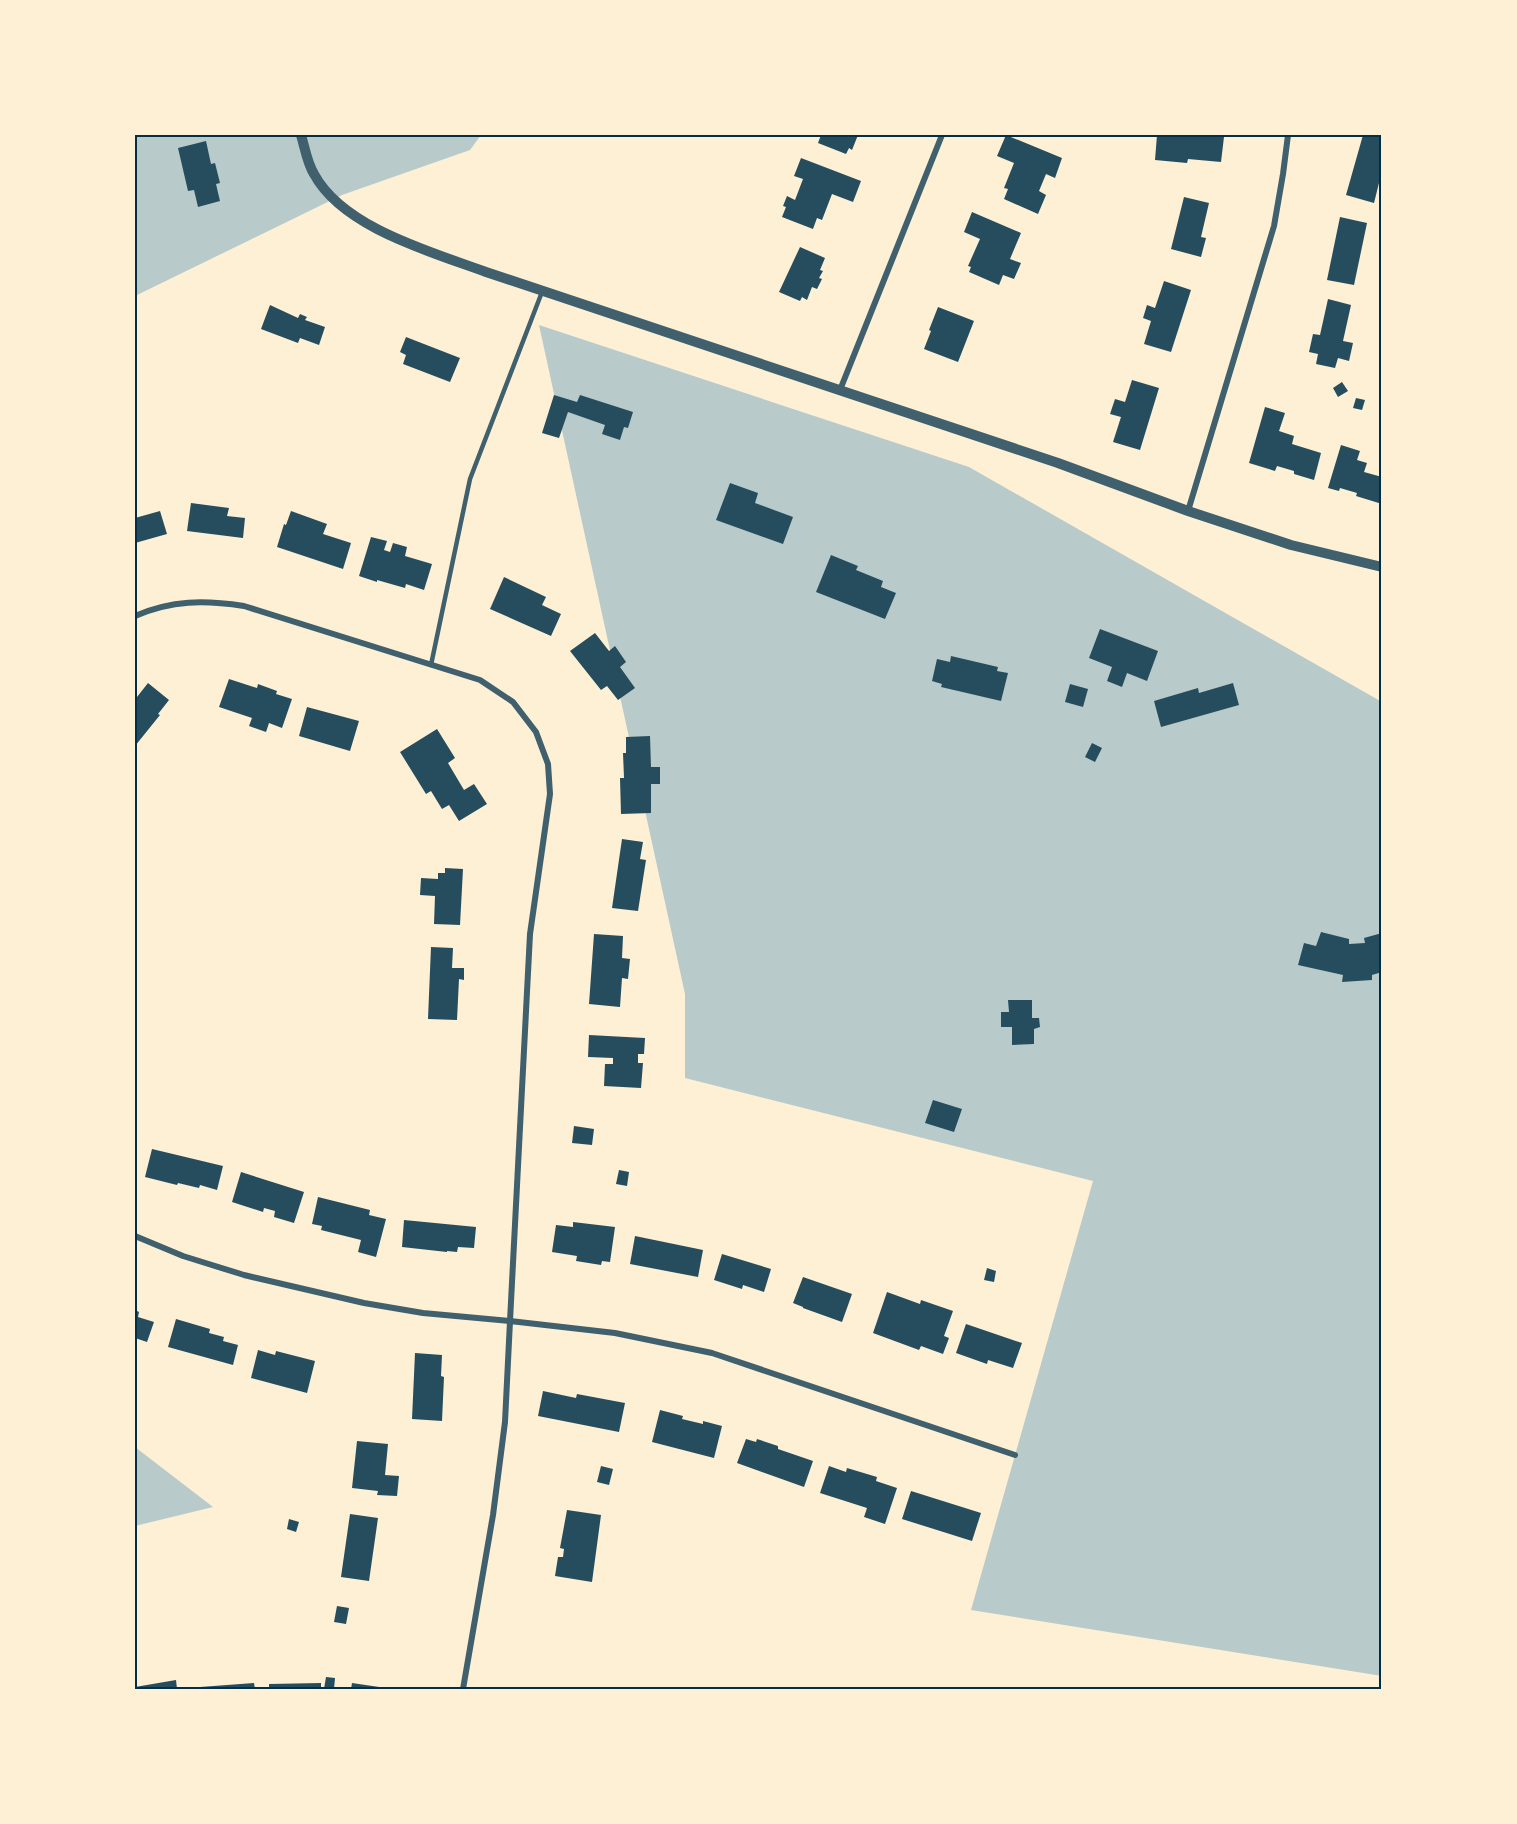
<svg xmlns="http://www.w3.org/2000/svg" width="1517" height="1824" font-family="'Titillium Web',sans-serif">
<rect width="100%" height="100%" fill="#fdf0d5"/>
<g fill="#b9caca">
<polygon points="135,135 481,135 470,150 342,195 135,296"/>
<polygon points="539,325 969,467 1382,702 1382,1676 971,1610 1093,1181 685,1078 685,994"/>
<polygon points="135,1447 213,1507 135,1526"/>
</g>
<g fill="#264d5e">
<polygon points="821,135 858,135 852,150 849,148 846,154 818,143"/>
<polygon points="1006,135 1062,158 1055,178 1046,174 1039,191 1046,195 1038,214 1004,199 1008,189 1004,188 1014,163 997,156"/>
<polygon points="1157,135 1212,135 1224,137 1221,162 1188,159 1187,163 1155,160"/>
<polygon points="1363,135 1382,135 1382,180 1380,179 1374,203 1346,195"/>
<polygon points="206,141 211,164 215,163 220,183 216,184 220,201 198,207 194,190 188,191 178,148"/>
<polygon points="801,158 861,181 853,202 832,194 822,220 817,218 813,229 782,217 786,207 783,206 787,196 795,200 803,179 794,176"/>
<polygon points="1184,197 1209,203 1201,237 1206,238 1201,257 1171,249"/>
<polygon points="972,212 1021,233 1010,259 1021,263 1014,279 1003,275 999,285 969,272 971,267 968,266 980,239 964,232"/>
<polygon points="1340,217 1367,223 1354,285 1327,280"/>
<polygon points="800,247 825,258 820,270 823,271 819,278 822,279 817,289 812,287 807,300 802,297 800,301 779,292"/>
<polygon points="1164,281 1191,290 1171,352 1144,344 1151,321 1143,318 1147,305 1155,308"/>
<polygon points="1328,299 1351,305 1343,341 1353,343 1349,361 1338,358 1335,368 1316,364 1318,354 1309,352 1313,334 1320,335"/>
<polygon points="270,305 298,318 300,314 307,317 305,320 325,327 319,345 300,338 298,343 261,329"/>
<polygon points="938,307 974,321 958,362 924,349 931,331 929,330"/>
<polygon points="406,337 460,358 450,382 403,364 406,355 400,352"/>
<polygon points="1132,380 1159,388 1140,450 1113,442 1121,417 1110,414 1115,399 1125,402"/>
<polygon points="1342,382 1348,391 1338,397 1333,388"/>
<polygon points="554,395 577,402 580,395 633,412 628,428 624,427 620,440 602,434 605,425 568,412 559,438 542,433"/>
<polygon points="1356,398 1365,400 1362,410 1353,408"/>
<polygon points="1265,407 1285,413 1279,431 1294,436 1292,444 1321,453 1314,480 1294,474 1294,471 1277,466 1275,471 1249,463"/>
<polygon points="1341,445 1360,451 1357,460 1367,463 1364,472 1382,477 1382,504 1356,496 1357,493 1340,488 1339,491 1328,488"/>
<polygon points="730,483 758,493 755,503 793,517 783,544 716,520"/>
<polygon points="191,503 229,508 227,516 245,518 243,538 187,531"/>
<polygon points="160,511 167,534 135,543 135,518"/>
<polygon points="291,511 327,524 323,534 351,543 343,569 277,547 284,524 286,525"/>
<polygon points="371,537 387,541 384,550 390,552 393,543 407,547 405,556 432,564 424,590 406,584 405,588 377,580 377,582 359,576"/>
<polygon points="831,555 858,566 856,570 883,581 881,587 896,593 885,619 816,592"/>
<polygon points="504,577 546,597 542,605 561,614 551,636 490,609"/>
<polygon points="1100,629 1158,651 1147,681 1127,673 1122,687 1107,681 1112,667 1089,658"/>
<polygon points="595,633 609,651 615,646 626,662 620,667 635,688 618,700 607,686 601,690 570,651"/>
<polygon points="951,656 998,667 997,671 1008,673 1001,701 941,687 942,684 932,681 937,659 950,662"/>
<polygon points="229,679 257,688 258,684 277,691 276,694 292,699 282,728 269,723 266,732 249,726 252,718 219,707"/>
<polygon points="148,683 169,700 158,714 160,715 135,746 135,695 137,697"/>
<polygon points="1233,683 1239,705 1161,727 1154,701 1198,688 1199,693"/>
<polygon points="1070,684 1088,689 1083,707 1065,702"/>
<polygon points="307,707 359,721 350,751 299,736"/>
<polygon points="437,729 455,758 448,763 464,790 474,784 487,804 459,821 449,805 442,809 431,791 426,794 400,752"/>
<polygon points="650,736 651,767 660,767 660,784 651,784 651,813 621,814 620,778 624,778 623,753 626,753 626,737"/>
<polygon points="1092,743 1102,748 1095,762 1085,757"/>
<polygon points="622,839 643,842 640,859 646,860 638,911 612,908"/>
<polygon points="445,868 463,869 460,925 434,924 435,896 420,895 421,878 438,879 438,873 445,873"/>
<polygon points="1321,932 1349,939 1349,944 1365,943 1364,938 1382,933 1382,972 1372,975 1372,980 1342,982 1343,975 1298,965 1304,943 1316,946"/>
<polygon points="594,934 623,936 622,958 630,959 628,979 622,978 620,1007 589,1004"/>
<polygon points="431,947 453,948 452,968 464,968 464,980 459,979 457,1020 428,1019"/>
<polygon points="1008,1000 1032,1000 1032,1018 1039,1018 1040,1027 1034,1029 1034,1044 1012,1045 1012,1027 1001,1027 1001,1012 1009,1012"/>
<polygon points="589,1035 645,1038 644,1054 638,1054 638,1063 643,1063 641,1088 604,1086 605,1064 613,1064 613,1058 588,1057"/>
<polygon points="933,1100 962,1109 954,1132 925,1123"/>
<polygon points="574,1126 594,1129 592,1145 572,1143"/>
<polygon points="152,1149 223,1166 217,1190 200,1185 199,1188 178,1183 177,1185 145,1177"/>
<polygon points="619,1170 629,1172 627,1186 616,1184"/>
<polygon points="241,1172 304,1192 294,1223 274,1217 275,1211 264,1208 263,1212 232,1202"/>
<polygon points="318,1197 370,1210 369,1215 386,1219 376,1257 358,1252 361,1240 321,1230 322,1226 312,1224"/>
<polygon points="404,1220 476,1227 474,1248 458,1247 457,1252 447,1251 447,1252 402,1247"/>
<polygon points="573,1222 615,1227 610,1262 602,1261 601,1265 576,1261 577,1256 552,1252 556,1225 573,1227"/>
<polygon points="635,1236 703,1250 698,1277 630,1264"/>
<polygon points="722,1254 771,1269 764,1292 743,1285 742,1289 714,1280"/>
<polygon points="987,1268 996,1271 994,1282 984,1280"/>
<polygon points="803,1277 852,1294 842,1322 803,1308 803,1307 793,1303"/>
<polygon points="887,1292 920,1304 921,1300 953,1311 944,1336 949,1338 943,1354 921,1346 919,1350 873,1333"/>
<polygon points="135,1310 139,1312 138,1317 154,1322 147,1342 135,1338"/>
<polygon points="176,1319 210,1329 209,1333 224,1337 223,1341 238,1345 233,1365 168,1347"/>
<polygon points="966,1324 1022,1343 1013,1368 988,1360 987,1364 956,1353"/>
<polygon points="258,1350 275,1355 276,1351 315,1361 307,1393 251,1378"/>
<polygon points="415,1353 442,1355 441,1376 444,1377 442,1421 412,1419"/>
<polygon points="543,1391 576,1398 577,1394 625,1403 619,1432 538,1416"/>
<polygon points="660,1410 683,1416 682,1419 703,1424 703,1421 722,1426 714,1458 652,1442"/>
<polygon points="746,1439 756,1442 757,1439 778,1446 778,1449 813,1461 804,1487 737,1463"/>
<polygon points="357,1441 388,1444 385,1475 399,1476 397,1496 377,1495 378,1491 352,1488"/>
<polygon points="601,1466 613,1469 609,1485 597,1482"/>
<polygon points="829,1466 846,1472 847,1468 877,1477 876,1481 897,1488 885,1524 864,1517 867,1508 820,1493"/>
<polygon points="911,1491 981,1513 972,1541 902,1519"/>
<polygon points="567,1510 601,1515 592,1582 555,1576 558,1557 563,1557 564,1549 560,1548"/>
<polygon points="350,1514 378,1518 369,1581 341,1577"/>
<polygon points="289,1519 299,1522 296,1532 287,1529"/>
<polygon points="337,1606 349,1608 346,1624 334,1622"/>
<polygon points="326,1677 335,1678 334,1689 324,1689"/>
<polygon points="176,1680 177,1689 135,1689 135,1687"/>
<polygon points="254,1683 255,1689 200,1689 200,1687"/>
<polygon points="321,1683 321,1689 269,1689 269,1684"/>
<polygon points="352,1683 386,1688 386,1689 351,1689"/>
</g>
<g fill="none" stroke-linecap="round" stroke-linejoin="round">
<polyline stroke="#3f606c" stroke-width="4.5" points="431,665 470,479 542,292"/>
<g stroke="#3f606c" stroke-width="6">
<polyline points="840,390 942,135"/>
<polyline points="1188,511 1274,226 1283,174 1288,135"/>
<path d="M135,616c37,-16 69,-16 109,-10l236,74 33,22 23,30 12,32 2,30 -20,140 -20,387 -87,-8 -59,-10 -120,-28 -61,-19 -48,-20"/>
<polyline points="463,1689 493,1515 505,1422 510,1321 615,1333 712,1353 1015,1455"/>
</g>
<path stroke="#3f606c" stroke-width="10" d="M301,135c4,13 6,28 13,39 29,54 118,78 172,98l572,191 130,48 103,34 91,22"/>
</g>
<rect width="1517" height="1824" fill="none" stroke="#fdf0d5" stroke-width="273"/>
<rect x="136" y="136" width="1244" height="1552" fill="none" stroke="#003049" stroke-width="2"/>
</svg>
